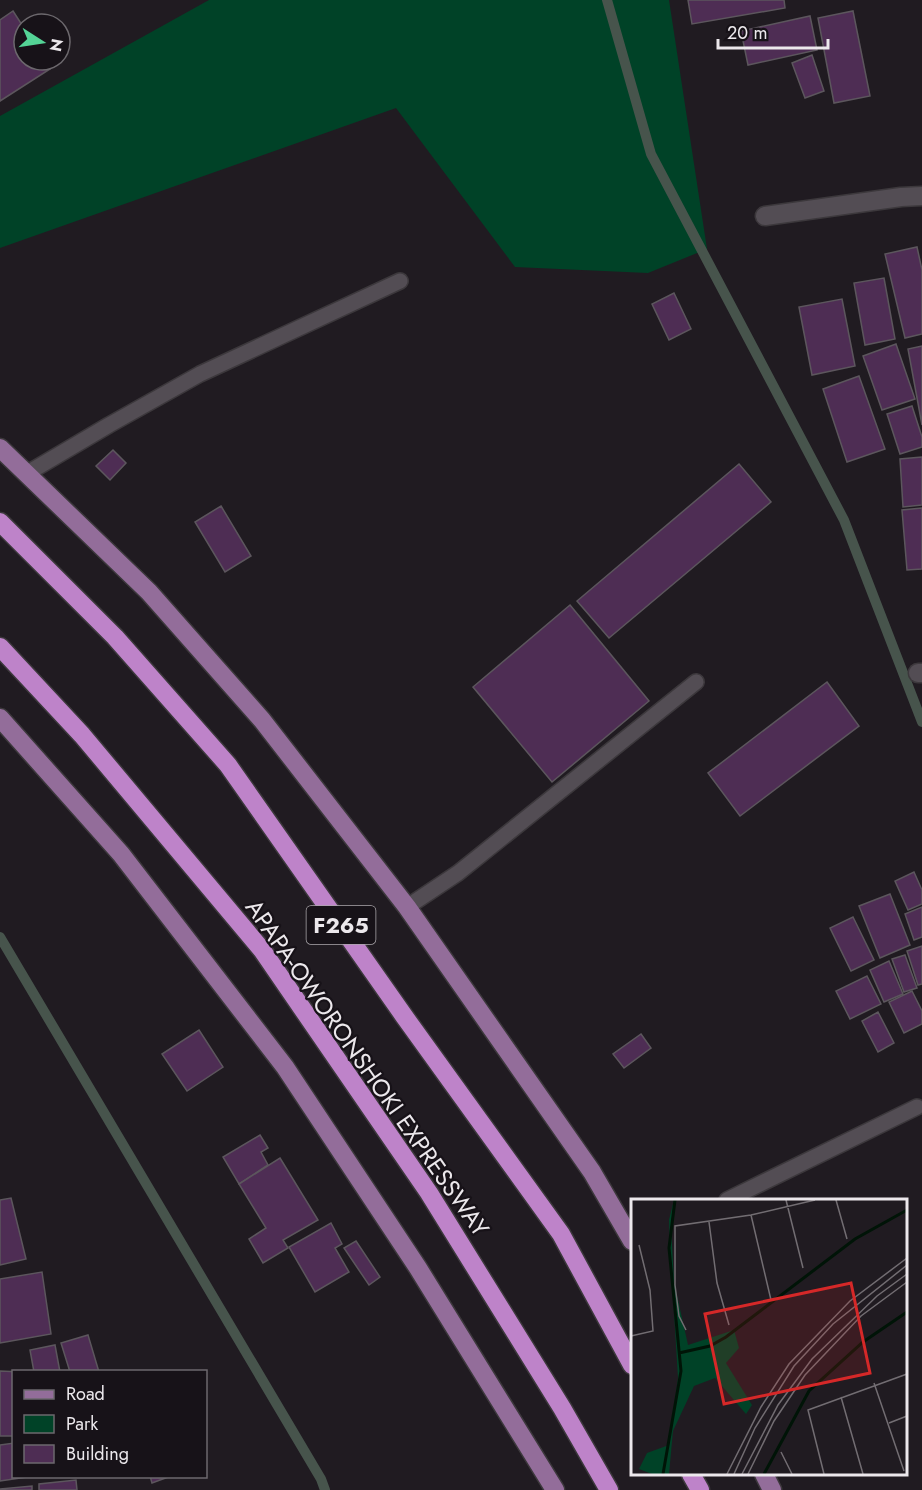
<svg xmlns="http://www.w3.org/2000/svg" width="922" height="1490" font-family="Jost,sans-serif">
<rect width="100%" height="100%" fill="#201b21"/>
<polygon fill="#004227" points="209,0 669,0 707,249 648,273 515,267 396,108 0,248 0,116"/>
<g fill="none" stroke-linecap="round" stroke-linejoin="round">
<g stroke="#47544c" stroke-width="10">
<polyline points="607,0 651,154 844,520 922,722"/>
<polyline points="0,937 321,1479 325,1490"/>
</g>
</g>
<g fill="#4e2d54" stroke="#5c565d" stroke-width="1.5">
<polygon points="688,0 784,0 785,8 692,24"/>
<polygon points="13,11 24,28 24,60 44,60 50,69 0,101 0,20"/>
<polygon points="853,11 870,96 834,103 818,18"/>
<polygon points="810,16 817,50 748,65 741,31"/>
<polygon points="812,55 824,91 805,98 792,63"/>
<polygon points="917,247 922,270 922,334 905,338 885,254"/>
<polygon points="884,278 895,339 865,345 854,283"/>
<polygon points="674,293 691,329 669,340 652,304"/>
<polygon points="842,299 855,366 812,375 799,307"/>
<polygon points="896,344 915,399 882,410 863,356"/>
<polygon points="922,346 922,425 908,349"/>
<polygon points="859,376 885,449 847,462 823,389"/>
<polygon points="912,406 922,437 922,447 900,454 887,414"/>
<polygon points="113,450 126,463 110,480 96,466"/>
<polygon points="922,457 922,505 903,507 900,459"/>
<polygon points="739,464 771,502 609,638 577,601"/>
<polygon points="221,506 251,556 225,572 195,522"/>
<polygon points="922,508 922,569 907,570 902,510"/>
<polygon points="570,605 649,701 552,782 473,687"/>
<polygon points="827,682 859,726 740,816 708,773"/>
<polygon points="914,872 922,890 922,904 908,910 895,881"/>
<polygon points="890,894 910,945 880,958 859,906"/>
<polygon points="922,907 922,937 914,940 905,914"/>
<polygon points="853,917 874,960 851,971 830,928"/>
<polygon points="922,946 922,984 918,985 907,951"/>
<polygon points="905,955 917,988 904,992 892,959"/>
<polygon points="889,961 903,994 884,1002 870,970"/>
<polygon points="867,976 881,1004 850,1019 836,991"/>
<polygon points="912,991 922,1011 922,1024 904,1033 889,1002"/>
<polygon points="878,1012 894,1043 878,1052 862,1021"/>
<polygon points="199,1030 223,1067 187,1091 162,1054"/>
<polygon points="641,1034 651,1048 624,1068 613,1054"/>
<polygon points="260,1135 268,1148 261,1152 268,1165 239,1184 223,1157"/>
<polygon points="280,1158 318,1220 283,1240 288,1248 263,1263 249,1239 266,1228 239,1184"/>
<polygon points="11,1198 26,1259 0,1265 0,1200"/>
<polygon points="331,1223 342,1244 335,1248 349,1272 315,1292 289,1247"/>
<polygon points="356,1241 380,1277 369,1285 344,1248"/>
<polygon points="42,1272 51,1334 0,1343 0,1279"/>
<polygon points="88,1335 99,1372 70,1372 61,1343"/>
<polygon points="55,1345 60,1372 34,1372 30,1350"/>
<polygon points="0,1371 22,1372 14,1372 14,1436 0,1436"/>
<polygon points="14,1443 14,1476 34,1476 0,1481 0,1445"/>
<polygon points="150,1476 171,1476 152,1483"/>
<polygon points="76,1480 77,1490 39,1490 39,1484"/>
<polygon points="32,1486 32,1490 0,1490 0,1489"/>
</g>
<g fill="none" stroke-linecap="round" stroke-linejoin="round">
<g stroke="#3c383c" stroke-width="18">
<g id="lane">
<polyline points="26,474 109,425 200,374 400,281"/>
<polyline points="407,907 458,873 696,682"/>
<polyline points="727,1200 917,1107"/>
</g>
</g>
<g stroke="#3c383c" stroke-width="21">
<g id="street">
<polyline points="765,216 901,197 922,196"/>
<polyline points="918,673 922,673"/>
</g>
</g>
<g stroke="#3c383c" stroke-width="21">
<g id="primary">
<polyline points="0,448 149,592 262,720 407,907 592,1172 632,1241"/>
<polyline points="0,718 121,854 285,1067 418,1268 555,1490"/>
<polyline points="764,1474 772,1490"/>
</g>
</g>
<g stroke="#3c383c" stroke-width="21">
<g id="highway">
<polyline points="0,522 115,637 228,765 404,1016 561,1234 632,1365"/>
<polyline points="0,647 82,735 262,950 429,1193 562,1408 609,1490"/>
<polyline points="691,1474 700,1490"/>
</g>
</g>
<use href="#lane" stroke="#534d54" stroke-width="15"/>
<use href="#street" stroke="#534d54" stroke-width="18"/>
<use href="#primary" stroke="#936d9a" stroke-width="18"/>
<use href="#highway" stroke="#be83c9" stroke-width="18"/>
</g>
<g text-anchor="middle" stroke-width="4.5" stroke-linejoin="round" paint-order="stroke">
<rect fill="#171218" stroke="#aca8ac" stroke-width="1.5" x="306.5" y="906" width="69" height="38" rx="4.5"/>
<g font-size="22" font-weight="bold" fill="#ece8ec">
<text x="341" y="933">F265</text>
</g>
<g font-size="24" fill="#ece8ec" stroke="#171218">
<text transform="translate(367 1068) rotate(55)" y="8">APAPA-OWORONSHOKI EXPRESSWAY</text>
</g>
</g>
<g transform="translate(631 1199)">
<rect width="276" height="276" fill="#201b21"/>
<path d="M43,1l-3,26 3,56 14,63 46,-15 5,18 -13,15 26,42 -6,9 -31,-36 -21,8 -21,45 -4,43h-17l-13,-5 8,-16 22,-8 9,-67 -8,-131 -1,-27z" fill="#004227"/>
<path fill="none" stroke="#001407" stroke-width="3" d="M48,154l31,-7 16,-9 129,-98 52,-29M32,275l18,-103 -12,-123 6,-48M133,275l45,-83 54,-49 44,-30"/>
<path fill="none" stroke="#726d72" stroke-width="1.5" d="M155,1l17,68M205,1l11,39M120,16l20,85M78,23l8,61 12,42M55,131l-7,-14 -4,-31v-59l76,-11 64,-15M0,137l22,-5 -3,-41 -11,-45M243,184l30,88M210,198l22,77M258,224l18,-7M150,253l11,22M96,275l34,-67 28,-43 61,-63 57,-43M103,275l21,-46 39,-62 39,-42 74,-59M111,275l36,-69 34,-46 65,-63 30,-22M117,275l26,-53 31,-46 56,-59 46,-34M193,275l-16,-64 99,-36"/>
<path fill="#d62828" fill-opacity="0.15" stroke="#d62828" stroke-width="3" d="M220,84l19,90 -146,31 -19,-90z"/>
<rect width="276" height="276" fill="none" stroke="#ece8ec" stroke-width="3"/>
</g>
<rect x="12" y="1370" width="195" height="108" fill="#171218" stroke="#6c686d" stroke-width="1.5"/>
<rect x="24" y="1390" width="30" height="9" fill="#936d9a" stroke="#6c686d" stroke-width="1.5"/>
<text x="66" y="1400" font-size="18" fill="#ece8ec">Road</text>
<rect x="24" y="1415" width="30" height="18" fill="#004227" stroke="#6c686d" stroke-width="1.5"/>
<text x="66" y="1430" font-size="18" fill="#ece8ec">Park</text>
<rect x="24" y="1445" width="30" height="18" fill="#4e2d54" stroke="#6c686d" stroke-width="1.5"/>
<text x="66" y="1460" font-size="18" fill="#ece8ec">Building</text>
<g transform="translate(42 42) rotate(102)"><circle r="28" fill="#171218" stroke="#6c686d" stroke-width="1.5"/>
<path d="M0-4.5L10 22L0 15L-10 22Z" fill="#54d396"/>
<text y="-9" font-size="16" font-weight="bold" text-anchor="middle" fill="#ece8ec">N</text>
</g>
<path d="M718 39v9h110v-9" fill="none" stroke="#ece8ec" stroke-width="3"/>
<text x="727" y="39" font-size="18" fill="#ece8ec" stroke="#171218" stroke-width="4.5" paint-order="stroke">20 m</text>
</svg>
